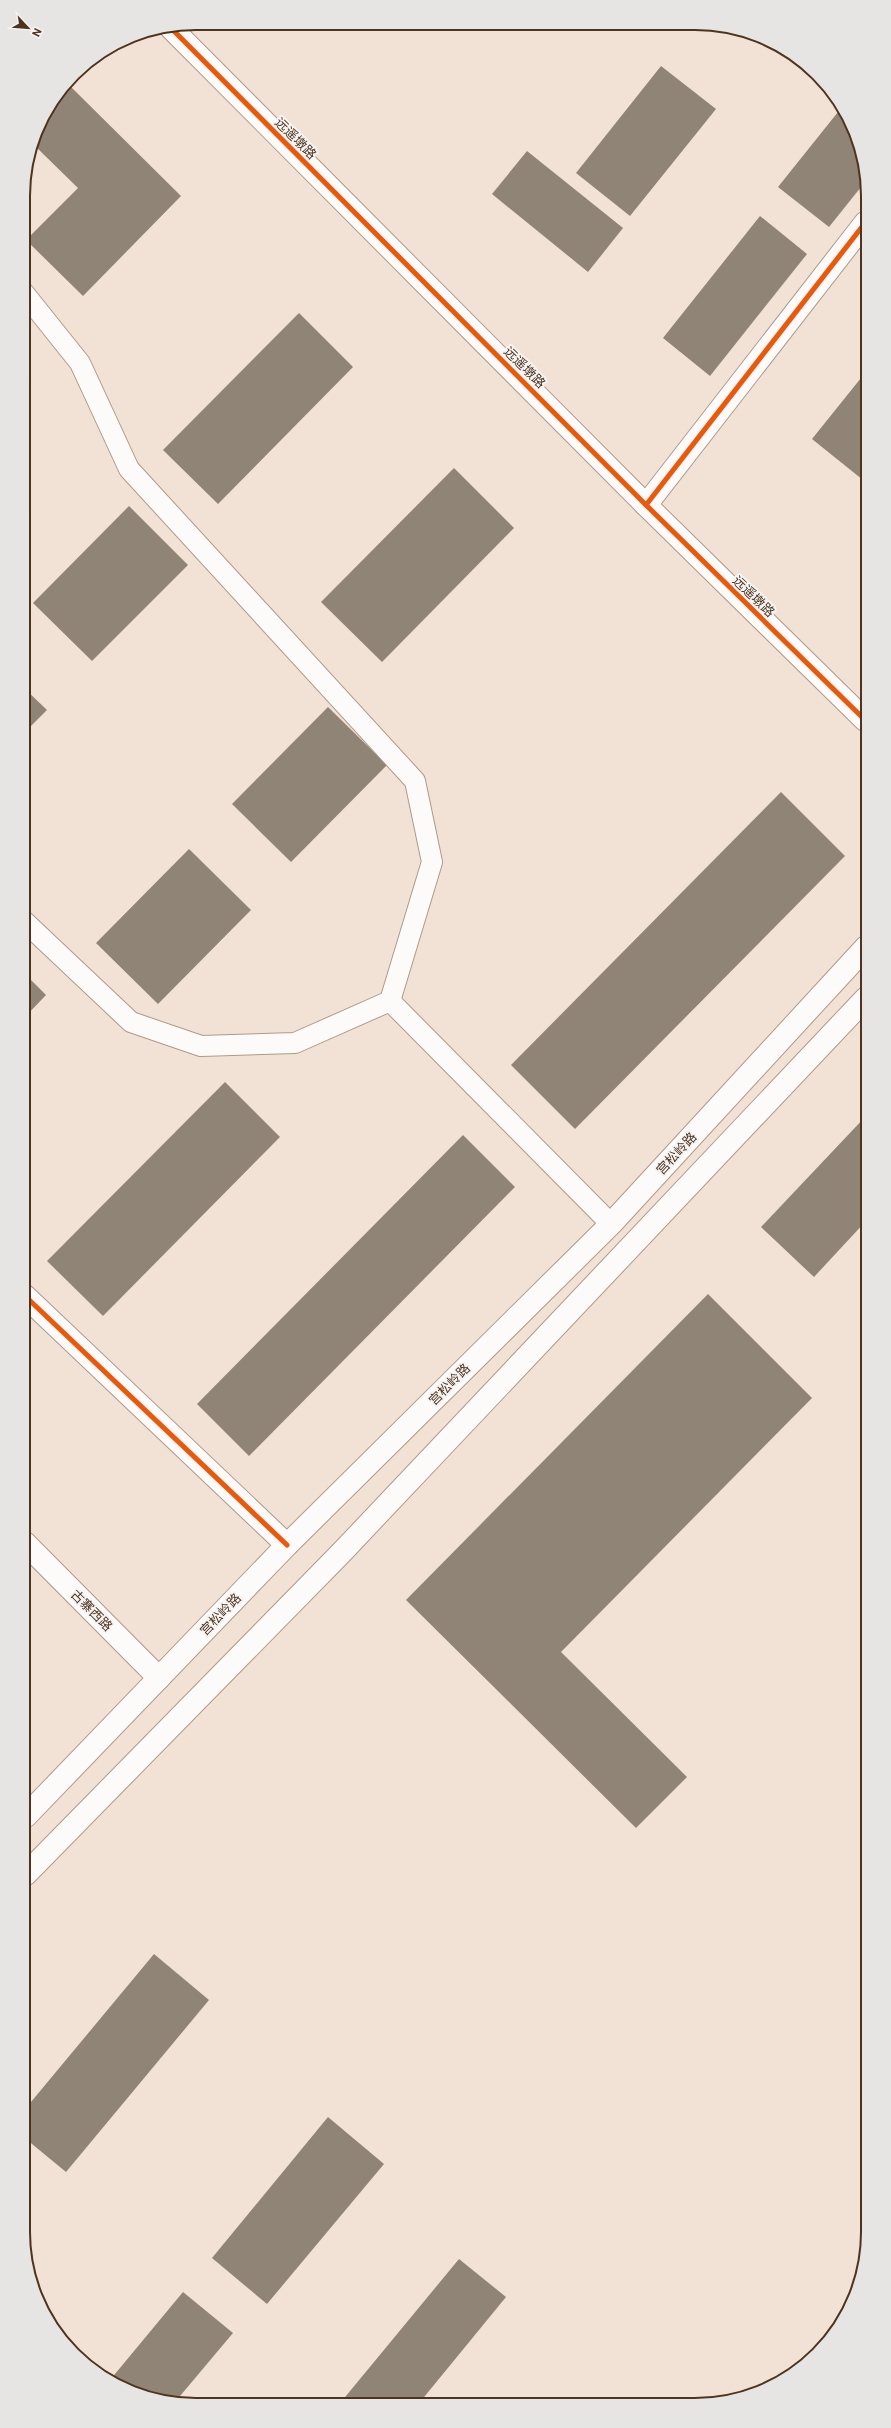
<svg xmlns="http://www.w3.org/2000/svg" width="891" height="2428" font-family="Roboto,'Noto Sans SC',sans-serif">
<rect width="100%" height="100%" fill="#f2e2d6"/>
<g fill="#908477">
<polygon points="661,66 716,109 630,216 576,173"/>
<polygon points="68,84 181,196 83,296 26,240 78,188 34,145 41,119"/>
<polygon points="842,107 865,162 865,182 829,227 778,187"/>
<polygon points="527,151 623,228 588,272 492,194"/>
<polygon points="760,216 807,254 710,376 663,338"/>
<polygon points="299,313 353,367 218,504 163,450"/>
<polygon points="865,373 865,478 863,480 812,439"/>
<polygon points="454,468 514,528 382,662 321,602"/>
<polygon points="129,506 188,565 92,661 33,603"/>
<polygon points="24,688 47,710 24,733"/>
<polygon points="328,707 387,765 291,862 232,804"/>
<polygon points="781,792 845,856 575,1129 511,1065"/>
<polygon points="189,849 251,910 158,1004 96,943"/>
<polygon points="25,974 46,995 25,1017"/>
<polygon points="225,1082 280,1137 103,1316 47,1261"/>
<polygon points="866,1116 866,1221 814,1277 761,1227"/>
<polygon points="463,1135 515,1187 249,1456 197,1404"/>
<polygon points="708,1294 812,1398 561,1652 687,1777 636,1828 406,1600"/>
<polygon points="154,1954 209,2000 66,2172 26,2139 26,2108"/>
<polygon points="328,2117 384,2164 267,2304 212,2258"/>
<polygon points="26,2187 30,2190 26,2195"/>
<polygon points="459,2259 506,2297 420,2402 341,2402"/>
<polygon points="183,2292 233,2333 175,2402 163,2402 119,2387 110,2380"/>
</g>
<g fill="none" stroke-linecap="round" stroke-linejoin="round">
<g stroke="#ae9a8a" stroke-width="22">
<g id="lane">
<polyline points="24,293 80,363 129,469 415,781 432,862 390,1001 295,1043 201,1046 131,1022 24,921"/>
<polyline points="390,1001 611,1224"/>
</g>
</g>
<g stroke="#ae9a8a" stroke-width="24">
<g id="street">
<polyline points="646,505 865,223"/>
<polyline points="25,1296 287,1545"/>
</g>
</g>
<g stroke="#ae9a8a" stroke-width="24">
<g id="secondary">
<polyline points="171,28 646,505 865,720"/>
<polyline points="26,1816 287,1545 611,1224 866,947"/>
<polyline points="26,1874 342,1552 866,998"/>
</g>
</g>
<g stroke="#ae9a8a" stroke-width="24">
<polyline id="primary" points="25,1543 159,1678"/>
</g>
<use href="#lane" stroke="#fdfbf9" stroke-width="20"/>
<use href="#street" stroke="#fdfbf9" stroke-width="22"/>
<use href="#secondary" stroke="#fdfbf9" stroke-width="22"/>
<use href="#primary" stroke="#fdfbf9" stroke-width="22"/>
<g stroke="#f4f4f4" stroke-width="8">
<g id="cycleway">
<polyline points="171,28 646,505 865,720"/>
<polyline points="646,505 865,223"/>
<polyline points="25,1296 287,1545"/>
</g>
</g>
<use href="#cycleway" stroke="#e8590c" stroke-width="5"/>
</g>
<g text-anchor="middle" stroke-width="4" stroke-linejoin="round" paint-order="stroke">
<g font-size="13" fill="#4f331c" stroke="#f4f4f4">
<text transform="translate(296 138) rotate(45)" y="5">远遥墩路</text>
<text transform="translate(525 367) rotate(45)" y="5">远遥墩路</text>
<text transform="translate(754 596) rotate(44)" y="5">远遥墩路</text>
<text transform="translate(676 1153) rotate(-47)" y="5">宫松岭路</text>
<text transform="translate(449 1384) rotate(-45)" y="5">宫松岭路</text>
<text transform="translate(92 1610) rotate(45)" y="5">古寨西路</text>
<text transform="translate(220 1614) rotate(-46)" y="5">宫松岭路</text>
</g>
</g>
<path d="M0 0H891V2428H0ZM196 30H695A166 166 0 0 1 861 196V2232A166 166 0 0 1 695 2398H196A166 166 0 0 1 30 2232V196A166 166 0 0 1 196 30Z" fill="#e7e5e3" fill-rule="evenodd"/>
<path fill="none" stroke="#4f331c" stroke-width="2" d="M196 30H695A166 166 0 0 1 861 196V2232A166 166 0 0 1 695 2398H196A166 166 0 0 1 30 2232V196A166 166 0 0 1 196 30Z"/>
<g transform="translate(28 28) rotate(116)" stroke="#f4f4f4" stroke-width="3" paint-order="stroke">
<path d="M0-3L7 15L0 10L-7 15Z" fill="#4f331c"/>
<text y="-6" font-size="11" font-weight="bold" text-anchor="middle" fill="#4f331c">N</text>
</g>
</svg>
